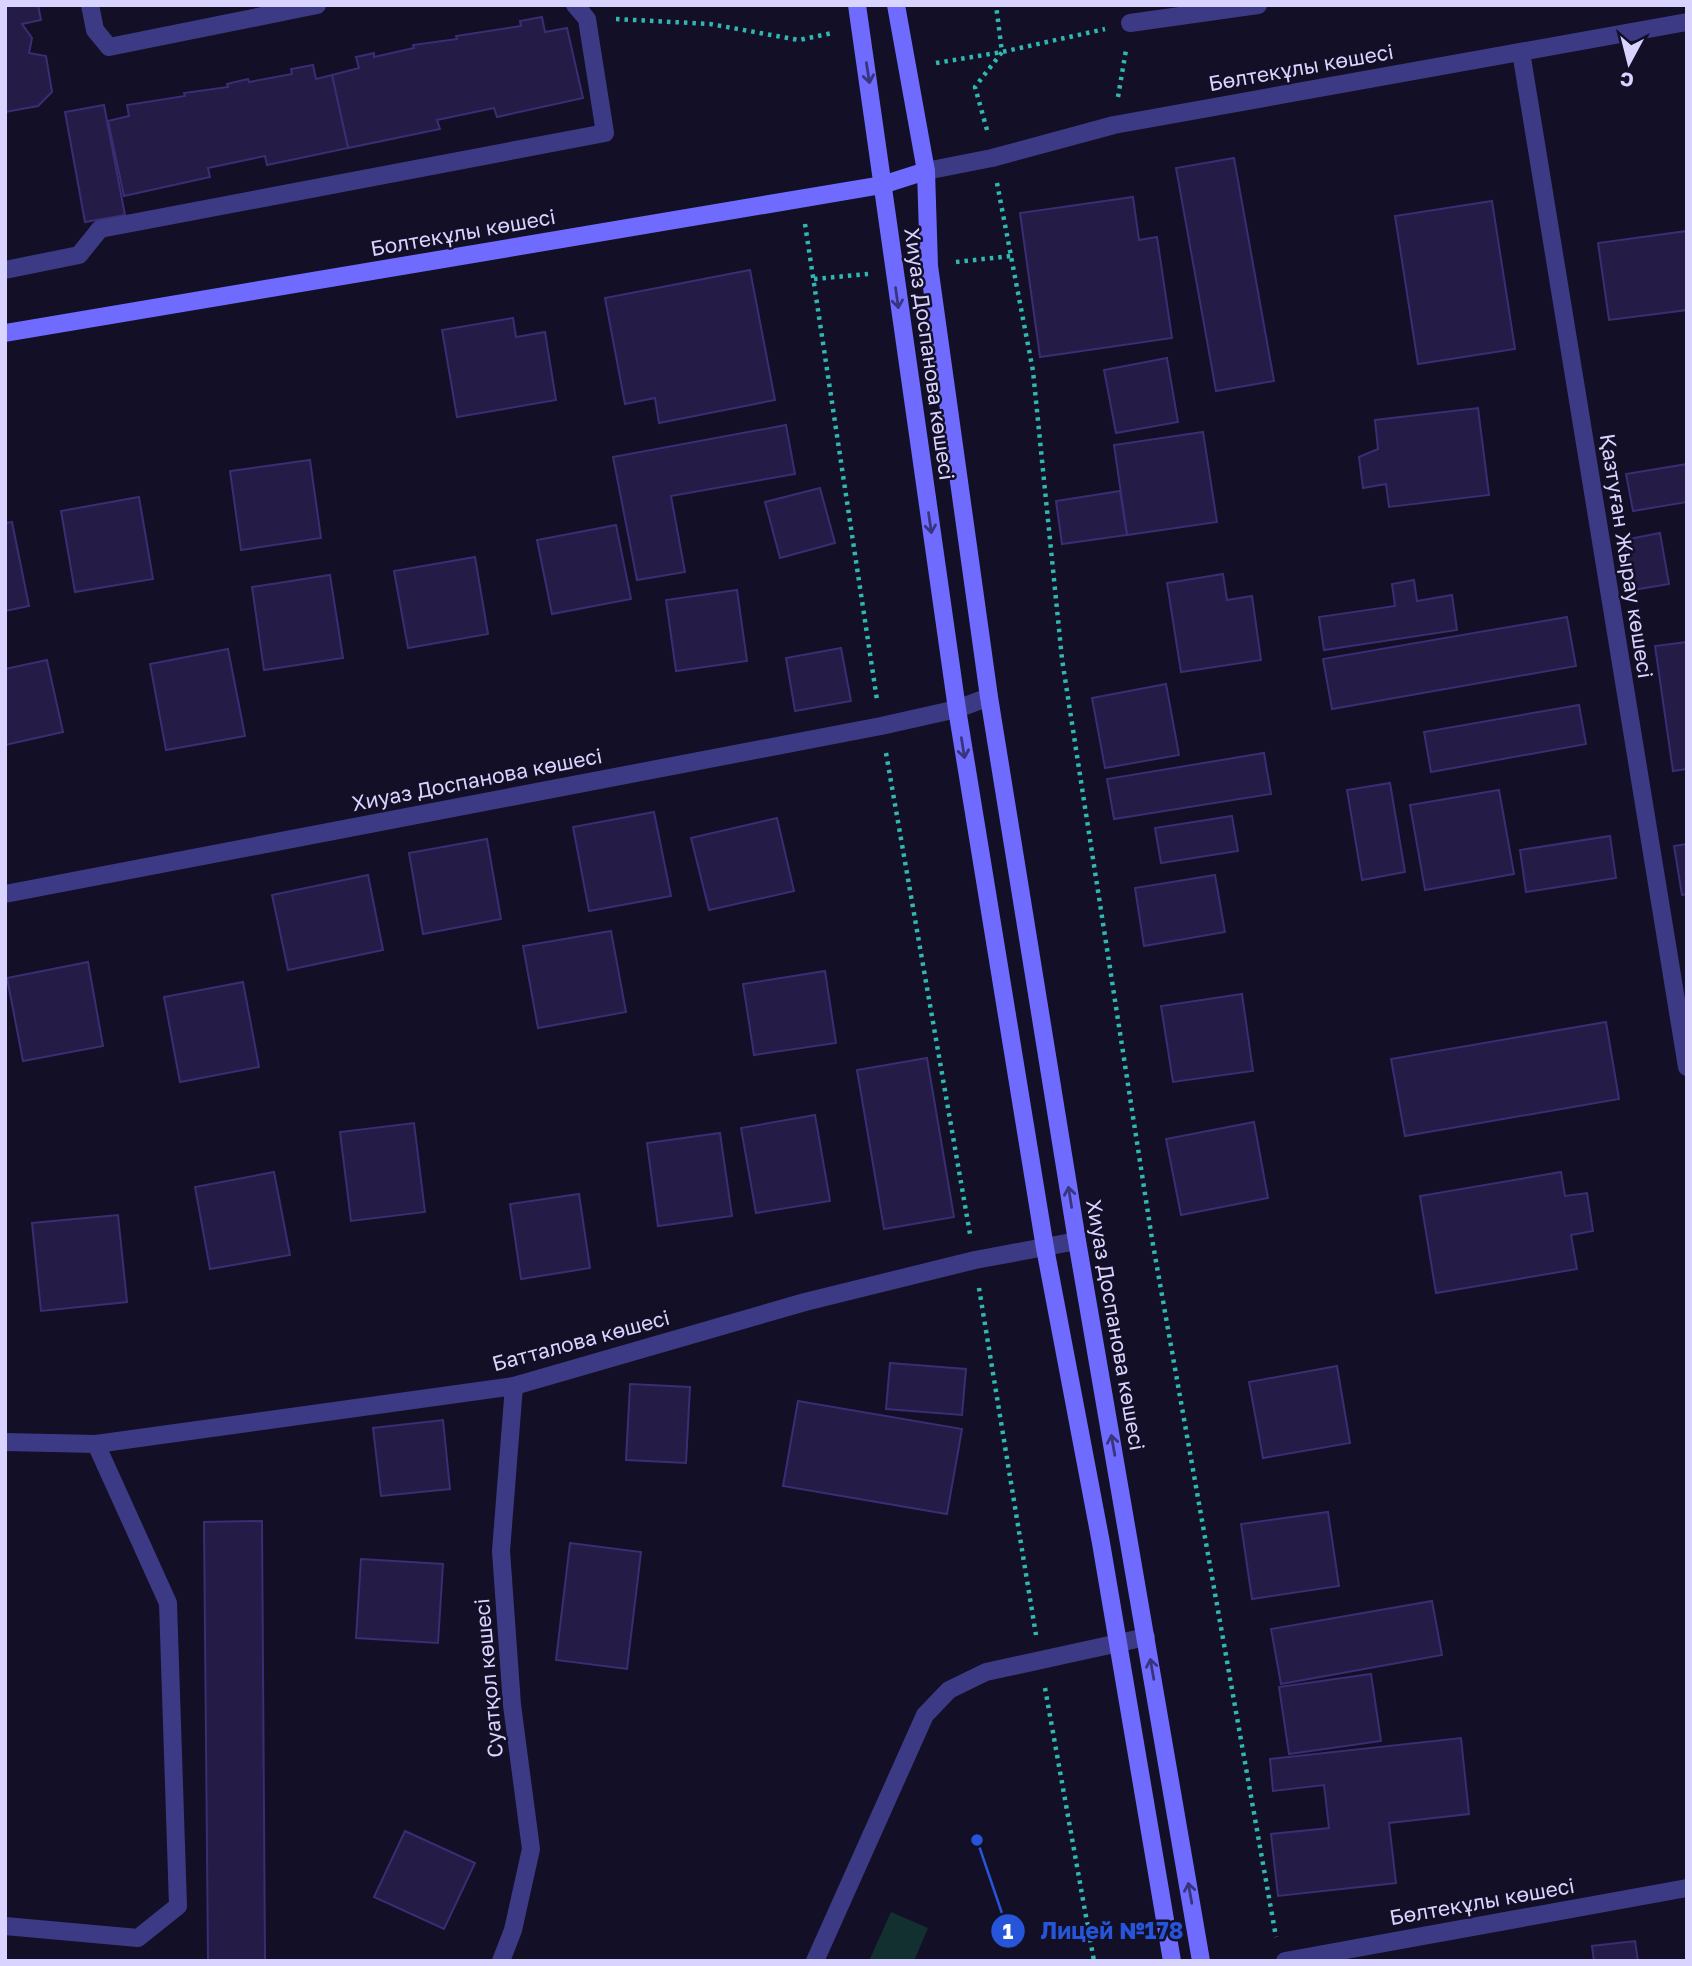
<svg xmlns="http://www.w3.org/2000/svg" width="1692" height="1966" font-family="'Golos Text',sans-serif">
<rect width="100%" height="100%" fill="#130f26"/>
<polygon fill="#12302f" points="891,1912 928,1928 914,1961 869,1961"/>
<g fill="#241b47" stroke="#3b2d73" stroke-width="2">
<polygon points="5,5 38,5 41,20 22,24 32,38 29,53 46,56 52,92 38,106 5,112"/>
<polygon points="542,17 545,32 567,28 583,98 497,117 494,108 437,120 440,129 348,148 332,75 359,68 356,57 374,53 374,57 414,48 413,45 457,39 456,36 521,26 520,21"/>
<polygon points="313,65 316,79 332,75 348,148 267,165 265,156 208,168 210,177 124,196 108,121 129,116 127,105 185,96 184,93 228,87 227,84 248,79 249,82 292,74 291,69"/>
<polygon points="104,105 125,215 85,222 65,112"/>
<polygon points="1234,158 1274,381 1216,391 1176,168"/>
<polygon points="1133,197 1139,240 1157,237 1172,338 1040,357 1020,213"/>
<polygon points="1492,201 1515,349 1418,364 1395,216"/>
<polygon points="1687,231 1687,310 1609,320 1598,243"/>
<polygon points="750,270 775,400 659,423 655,398 625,404 605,298"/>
<polygon points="513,318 516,337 545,332 556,400 457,417 442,330"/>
<polygon points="1167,358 1178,422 1116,433 1104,370"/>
<polygon points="1478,408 1489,495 1389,507 1386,484 1363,488 1359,457 1378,449 1375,420"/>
<polygon points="786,425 795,474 671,496 685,572 637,580 613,457"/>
<polygon points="1203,432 1217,522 1127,535 1114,445"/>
<polygon points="310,460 321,538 241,550 230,471"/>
<polygon points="1687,464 1687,502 1633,511 1626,474"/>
<polygon points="820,488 835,543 780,558 765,502"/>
<polygon points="1120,491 1127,535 1062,544 1056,501"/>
<polygon points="139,497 153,579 75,592 61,511"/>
<polygon points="12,522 29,606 5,611 5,523"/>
<polygon points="616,525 631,599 552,614 537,540"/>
<polygon points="1660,533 1669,584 1633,590 1624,540"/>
<polygon points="475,557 488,634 408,648 394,571"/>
<polygon points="1223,574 1227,600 1252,596 1261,660 1181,672 1167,583"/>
<polygon points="330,575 343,658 264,670 252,587"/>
<polygon points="1414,580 1417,601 1452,595 1457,630 1324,650 1319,617 1395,606 1392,584"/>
<polygon points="737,590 747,661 676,671 666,600"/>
<polygon points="1567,617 1576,666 1332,709 1323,659"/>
<polygon points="1687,642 1687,769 1673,771 1655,646"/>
<polygon points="841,648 851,701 795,711 786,658"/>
<polygon points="228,649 245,736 166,750 150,664"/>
<polygon points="47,660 63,732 5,745 5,669"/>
<polygon points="1166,684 1179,755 1105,768 1092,698"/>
<polygon points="1579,705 1586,744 1431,772 1424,732"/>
<polygon points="1264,753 1271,794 1114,819 1107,779"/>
<polygon points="1390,783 1405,872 1362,880 1347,790"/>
<polygon points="1499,790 1514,874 1425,890 1410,805"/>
<polygon points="654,812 671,896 589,911 573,827"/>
<polygon points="1232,816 1238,851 1161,863 1155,828"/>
<polygon points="777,818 794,891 709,910 691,838"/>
<polygon points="1610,836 1616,878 1526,892 1520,850"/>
<polygon points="487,839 501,919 423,934 409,853"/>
<polygon points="1687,844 1687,894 1682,895 1674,846"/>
<polygon points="368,875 383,950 288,970 272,895"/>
<polygon points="1215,875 1225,932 1144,946 1135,888"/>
<polygon points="611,931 626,1012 538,1028 523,946"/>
<polygon points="88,962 103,1046 23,1061 7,978"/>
<polygon points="825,971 836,1043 754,1055 743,984"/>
<polygon points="243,982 259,1067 180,1082 164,997"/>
<polygon points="1242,994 1253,1071 1173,1082 1161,1006"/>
<polygon points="1606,1022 1619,1099 1405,1136 1391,1059"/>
<polygon points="927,1058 954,1217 884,1229 857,1070"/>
<polygon points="815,1115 830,1201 756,1213 741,1128"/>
<polygon points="1254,1122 1268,1198 1181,1215 1166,1139"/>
<polygon points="414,1123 425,1212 351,1221 340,1132"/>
<polygon points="720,1133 732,1216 658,1226 647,1143"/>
<polygon points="274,1172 290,1255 210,1269 195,1187"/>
<polygon points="1561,1172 1565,1196 1587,1193 1593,1231 1571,1235 1577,1269 1436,1293 1420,1196"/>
<polygon points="579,1194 590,1268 521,1279 510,1204"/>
<polygon points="118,1215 127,1302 41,1311 32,1223"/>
<polygon points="890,1363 966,1369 962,1415 886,1409"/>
<polygon points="1337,1366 1350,1443 1263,1458 1249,1382"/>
<polygon points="630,1384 690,1387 686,1463 626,1460"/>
<polygon points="798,1401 962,1429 947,1514 783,1486"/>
<polygon points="443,1420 450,1489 381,1496 373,1428"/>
<polygon points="1328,1512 1339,1586 1252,1599 1241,1524"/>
<polygon points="262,1521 265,1961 208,1961 204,1522"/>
<polygon points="570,1543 641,1552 627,1669 556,1660"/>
<polygon points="361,1559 443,1564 438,1643 356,1638"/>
<polygon points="1432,1601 1442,1655 1281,1684 1271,1629"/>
<polygon points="1371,1674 1381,1741 1289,1754 1279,1687"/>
<polygon points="1461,1738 1469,1814 1389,1823 1396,1883 1278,1896 1271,1834 1329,1828 1324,1785 1273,1791 1270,1759"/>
<polygon points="405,1831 475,1863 444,1929 374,1897"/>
<polygon points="1635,1941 1638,1961 1594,1961 1592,1946"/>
</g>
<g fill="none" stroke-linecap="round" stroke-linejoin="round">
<g stroke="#2fb8b0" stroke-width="4.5" stroke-dasharray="3.5 5" stroke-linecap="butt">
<polyline points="616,19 710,24 799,40 832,33"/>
<polyline points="936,63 1002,52 1105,29"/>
<polyline points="1118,97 1126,50"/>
<polyline points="987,130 975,87 1002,52 996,5"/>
<polyline points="997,183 1033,371 1062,659 1152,1239 1276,1937"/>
<polyline points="805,224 877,700"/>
<polyline points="956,262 1011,256"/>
<polyline points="814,279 868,274"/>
<polyline points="886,753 970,1234"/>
<polyline points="979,1288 1036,1635"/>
<polyline points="1045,1688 1094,1961"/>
</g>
<g stroke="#3d3a85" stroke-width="18">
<polyline points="90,5 95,30 109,47 317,5"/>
<polyline points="5,270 79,255 100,229 605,133 587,19 575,5"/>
<polyline points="5,894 881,726 957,709 989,697"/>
<polyline points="5,1442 96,1444 514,1386 805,1302 975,1260 1077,1241"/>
<polyline points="5,1926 138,1938 178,1906 168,1603 96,1444"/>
<polyline points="501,1961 513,1930 531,1849 512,1705 501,1551 514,1386"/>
<polyline points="815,1961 925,1715 949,1690 986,1672 1146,1637"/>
</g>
<g stroke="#3d3a85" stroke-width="18">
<polyline points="1130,23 1258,5"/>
<polyline points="1521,52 1687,1067"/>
<polyline points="926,171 992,158 1114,125 1687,22"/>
<polyline points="1285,1961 1687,1888"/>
</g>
<g stroke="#6f6bff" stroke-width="18">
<polyline points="857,5 957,709 1045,1248 1101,1543 1172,1961"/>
<polyline points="896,5 926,171 929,266 989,697 1077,1241 1201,1961"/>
<polyline points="5,333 882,185 926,171"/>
</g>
</g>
<defs><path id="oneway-shaft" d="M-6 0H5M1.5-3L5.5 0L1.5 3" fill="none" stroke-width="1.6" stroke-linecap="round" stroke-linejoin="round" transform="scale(1.75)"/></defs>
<g stroke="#38347d">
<use href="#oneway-shaft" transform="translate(868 73) rotate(81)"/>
<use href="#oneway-shaft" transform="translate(897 298) rotate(82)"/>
<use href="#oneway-shaft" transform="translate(930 523) rotate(82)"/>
<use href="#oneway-shaft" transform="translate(963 748) rotate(81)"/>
<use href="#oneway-shaft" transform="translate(1070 1197) rotate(-99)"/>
<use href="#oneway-shaft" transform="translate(1113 1445) rotate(-100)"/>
<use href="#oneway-shaft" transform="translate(1152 1669) rotate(-100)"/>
<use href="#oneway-shaft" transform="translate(1190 1893) rotate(-100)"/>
</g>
<g text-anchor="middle" stroke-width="5" stroke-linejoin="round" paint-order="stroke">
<g font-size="21" fill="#d9d4ff" stroke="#130f26">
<text transform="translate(1301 68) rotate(-10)" y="7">Бөлтекұлы көшесі</text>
<text transform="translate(463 233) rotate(-10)" y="7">Болтекұлы көшесі</text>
<text transform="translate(929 354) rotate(82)" y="7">Хиуаз Доспанова көшесі</text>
<text transform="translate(1626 556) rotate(81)" y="7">Қазтуған Жырау көшесі</text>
<text transform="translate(477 780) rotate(-11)" y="7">Хиуаз Доспанова көшесі</text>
<text transform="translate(1115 1325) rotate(80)" y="7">Хиуаз Доспанова көшесі</text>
<text transform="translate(581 1341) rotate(-15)" y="7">Батталова көшесі</text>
<text transform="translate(489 1678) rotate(-95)" y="7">Суатқол көшесі</text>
<text transform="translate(1482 1902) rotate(-10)" y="7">Бөлтекұлы көшесі</text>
</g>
</g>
<path fill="none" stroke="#2655da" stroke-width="2.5" d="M977 1840L1008 1931"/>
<g fill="#2655da" stroke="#130f26" stroke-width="2.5">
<circle cx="977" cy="1840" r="7"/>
<circle cx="1008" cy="1931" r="18"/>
</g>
<g font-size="21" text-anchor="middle" font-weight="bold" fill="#fff">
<text x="1008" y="1939">1</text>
</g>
<g font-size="23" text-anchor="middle" font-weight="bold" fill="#2655da" stroke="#130f26" stroke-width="5" stroke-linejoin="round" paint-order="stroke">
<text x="1112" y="1939">Лицей №178</text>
</g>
<rect width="1692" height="1966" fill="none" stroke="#d9d4ff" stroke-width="14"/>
<g transform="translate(1629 63) rotate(187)" stroke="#130f26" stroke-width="5" paint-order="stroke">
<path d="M0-5L12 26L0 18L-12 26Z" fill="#d9d4ff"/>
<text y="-10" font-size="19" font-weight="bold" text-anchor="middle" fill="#d9d4ff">С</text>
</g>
</svg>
